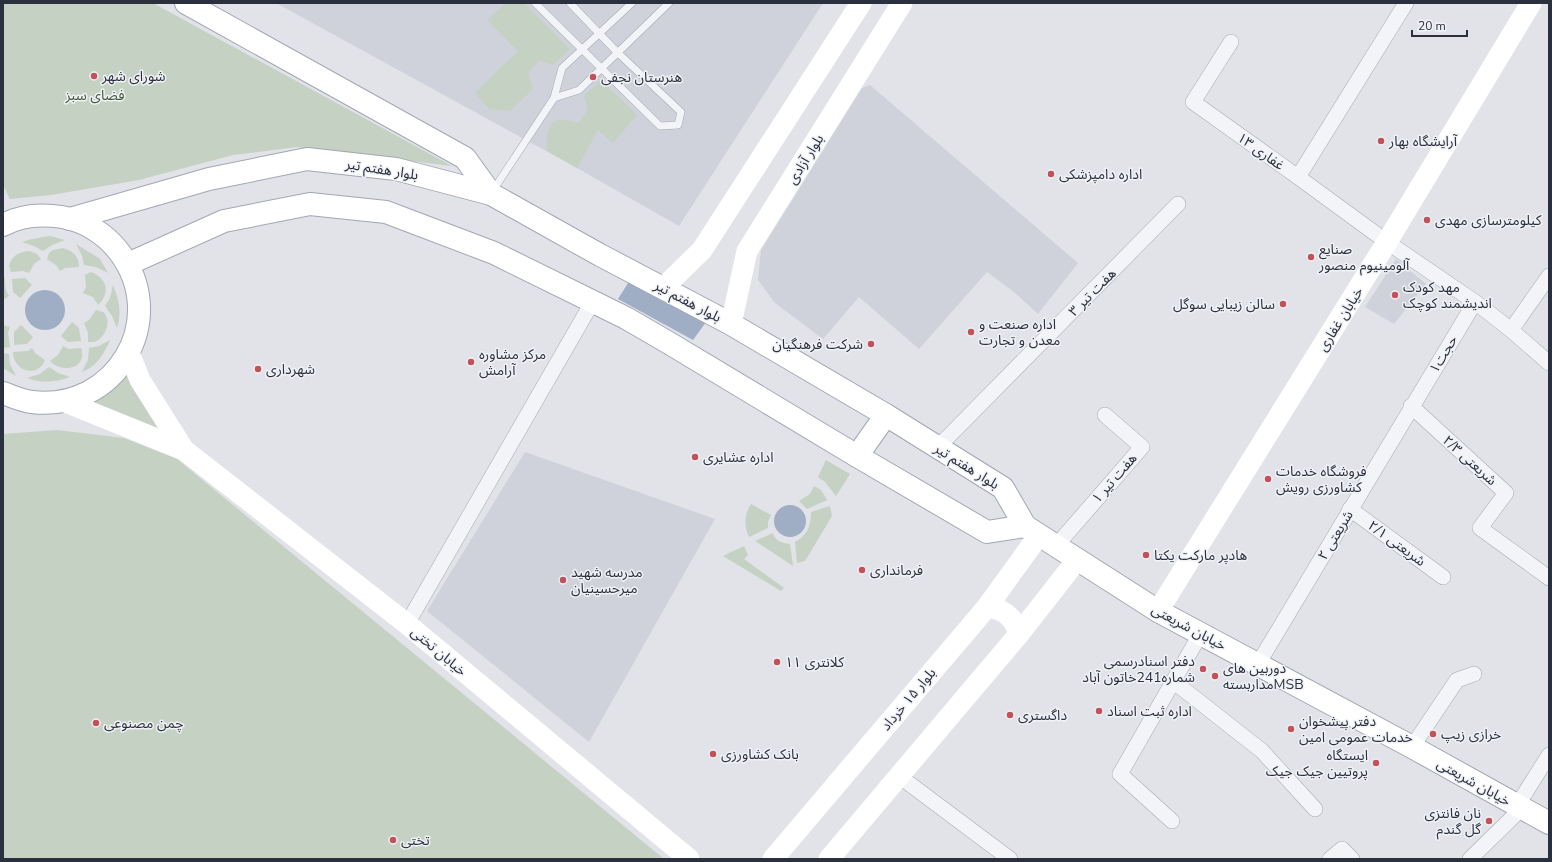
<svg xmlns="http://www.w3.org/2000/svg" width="1552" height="862" font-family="'Nunito Sans','Noto Sans Arabic',sans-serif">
<rect width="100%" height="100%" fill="#e1e3e8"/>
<g fill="#cfd2da">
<polygon points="276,3 823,3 679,226 577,168"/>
<polygon points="870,85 1078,263 1038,314 1014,292 987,272 919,349 859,297 823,339 775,303 758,280 761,250 862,88"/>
<polygon points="1396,259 1426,284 1394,324 1365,307"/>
<polygon points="525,452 715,519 589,742 427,611"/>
</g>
<g fill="#c5d1c2">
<polygon points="3,3 153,3 452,166 297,147 233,155 139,180 51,195 10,199 3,185"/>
<polygon points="506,3 524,3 570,49 553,65 539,60 528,74 533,89 510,111 489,109 475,93 518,51 487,20"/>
<path d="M601,80l36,35 -24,28 -15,-13 -21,38 -30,-17c0,-11 -1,-32 15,-31 6,0 11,2 16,3l10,-13 -4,-14z"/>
<polygon points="50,236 65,240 52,245 43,251 34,246 22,242 32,239"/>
<polygon points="76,244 100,259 108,273 96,267 84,265 82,256"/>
<path d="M63,248c11,3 16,9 16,19l-14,1 -5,3 -3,-5 -10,-7 2,-6 4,-3z"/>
<path d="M29,251l8,3 4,5 -7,5 -5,9 -6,-2 -12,1 -2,-6c3,-11 10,-14 20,-15z"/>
<path d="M91,272c16,6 20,21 7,33l-5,-8 -10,-4 3,-6 -1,-12z"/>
<path d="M3,278h2c0,7 0,12 4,18l-6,4z"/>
<polygon points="25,278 32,285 20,298 13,292 12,279"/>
<path d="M113,285c6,15 9,28 4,43l-5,-12 -7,-10 5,-8z"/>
<path d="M96,310c1,0 6,2 7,2 10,8 2,27 -9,30 -2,0 -4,0 -6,0v-9l-4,-10 5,-3z"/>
<polygon points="72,322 79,328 81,341 68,342 61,336"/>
<polygon points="3,325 10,327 8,333 10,347 3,348"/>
<polygon points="21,325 33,337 27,344 14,345 14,332"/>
<path d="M110,340c-6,14 -13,26 -28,32l6,-12 1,-12 10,-2z"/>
<path d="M63,346l6,3 12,-1c7,19 -17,27 -31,13l8,-6z"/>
<path d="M32,348l3,5 10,7c-7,19 -32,11 -32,-8l15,-1z"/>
<polygon points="3,353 9,354 10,364 16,376 3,368"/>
<polygon points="129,359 176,444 71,402"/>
<path d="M49,367l9,6 12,4c-15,5 -28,7 -43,1l13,-4z"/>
<polygon points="57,430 124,438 177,459 664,859 3,859 3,434"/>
<polygon points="826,460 850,474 836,496 825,482 818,477"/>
<polygon points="814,486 821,490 827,500 807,509 799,501 810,494"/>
<path d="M751,504l20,11 -3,7v6l-19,9c-5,-11 -5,-22 2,-33z"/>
<path d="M830,506l2,10 -27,45 -8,2 -2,-21c12,-6 16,-16 16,-30z"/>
<path d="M773,533c2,8 9,10 17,11l3,22 -38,-25z"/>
<polygon points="744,546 748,555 744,559 784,588 781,591 723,556"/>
</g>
<g fill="#9faec5">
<polygon points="630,280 706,322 693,340 618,299"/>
<circle cx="45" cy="310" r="20"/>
<circle cx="790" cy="521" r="16"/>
</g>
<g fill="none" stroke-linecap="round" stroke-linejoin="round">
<g stroke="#a7aab2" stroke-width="8">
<g id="lane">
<polyline points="535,3 660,126 678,125 681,112 618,53 570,3"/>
<polyline points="554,98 579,90 669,3"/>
<polyline points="492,192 554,98 562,68 632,3"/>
</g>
</g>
<g stroke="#a7aab2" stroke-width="16">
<g id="street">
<polyline points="1231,42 1193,102 1298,177 1387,242 1475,302 1511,330 1549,363"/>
<polyline points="1298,177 1406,3"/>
<polyline points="1511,330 1549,276"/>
<polyline points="1411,406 1506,493 1480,528 1549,578"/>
<polyline points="938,447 1178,204"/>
<polyline points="1350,509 1443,577"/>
<polyline points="1056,546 1142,447 1105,415"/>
<polyline points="407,624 593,301"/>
<polyline points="1258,664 1475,302"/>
<polyline points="1173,681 1262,751 1315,809"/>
<polyline points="1412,747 1457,680 1474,674"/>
<polyline points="899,776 1010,859"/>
<polyline points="1517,806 1549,755"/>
<polyline points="1172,821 1120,774 1201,633"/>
<polyline points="1330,859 1342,849 1352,859"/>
<polyline points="1470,859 1522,808"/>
</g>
</g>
<g stroke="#a1a7b3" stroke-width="24">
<g id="primary">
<polyline points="186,3 465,158 491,194"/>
<polyline points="70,219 209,179 307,159 396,169 491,194 600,255 731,324 886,415 1003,488 1025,526 1158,611 1412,747 1549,823"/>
<path d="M3,225c18,-10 40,-11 59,-8 23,4 44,17 58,36 50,68 -5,159 -88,149 -10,-1 -20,-6 -29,-9"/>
<polyline points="128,264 224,221 310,204 386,212 494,253 626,318 669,343 857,456 987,532 1025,526"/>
<polyline points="857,456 886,415"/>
</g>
</g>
<use href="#lane" stroke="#f3f4f7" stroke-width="7"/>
<use href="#street" stroke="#f3f4f7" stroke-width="15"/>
<g stroke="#fff" stroke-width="21">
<polyline points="663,288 702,250 861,3"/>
<polyline points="731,324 747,251 902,3"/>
<polyline points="129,353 140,380 184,450"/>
<polyline points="63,401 184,450 407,624 689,859"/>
<path d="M987,607c17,2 27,10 32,27"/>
<polyline points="1158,611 1387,242 1531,3"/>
<polyline points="773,859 987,607 1039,535"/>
<polyline points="829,859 1019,634 1077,560"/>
</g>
<use href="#primary" stroke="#fff" stroke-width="22"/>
</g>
<g fill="#c25159" stroke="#f0f2f6" stroke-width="1.5">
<circle cx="94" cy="76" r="4"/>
<circle cx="593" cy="77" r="4"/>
<circle cx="1381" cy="141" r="4"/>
<circle cx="1051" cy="174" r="4"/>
<circle cx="1427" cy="220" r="4"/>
<circle cx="1311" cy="257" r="4"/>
<circle cx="1395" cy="295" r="4"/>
<circle cx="1283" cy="304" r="4"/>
<circle cx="971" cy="332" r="4"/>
<circle cx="871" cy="344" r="4"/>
<circle cx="471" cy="362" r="4"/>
<circle cx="258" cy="369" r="4"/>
<circle cx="695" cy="457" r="4"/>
<circle cx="1268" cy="479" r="4"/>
<circle cx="1146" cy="555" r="4"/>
<circle cx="862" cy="570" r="4"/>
<circle cx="563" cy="580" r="4"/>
<circle cx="777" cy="662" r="4"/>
<circle cx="1203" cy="669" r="4"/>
<circle cx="1215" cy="676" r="4"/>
<circle cx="1099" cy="711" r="4"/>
<circle cx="1010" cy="715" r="4"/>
<circle cx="96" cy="723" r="4"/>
<circle cx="1291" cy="729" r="4"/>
<circle cx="1433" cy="734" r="4"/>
<circle cx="713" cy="754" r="4"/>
<circle cx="1376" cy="763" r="4"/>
<circle cx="1489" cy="821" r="4"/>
<circle cx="393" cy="840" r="4"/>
</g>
<g text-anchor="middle" stroke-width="3" stroke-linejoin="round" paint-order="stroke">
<g font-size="14" fill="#2b303e" stroke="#f0f2f6" text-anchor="start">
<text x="102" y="81">شورای شهر</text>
<text x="601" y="82">هنرستان نجفی</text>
<text x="1389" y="146">آرایشگاه بهار</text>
<text x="1059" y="179">اداره دامپزشکی</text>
<text x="1435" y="225">کیلومترسازی مهدی</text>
<text x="1319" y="254">صنایع<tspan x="1319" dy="16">آلومینیوم منصور</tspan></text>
<text x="1403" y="292">مهد کودک<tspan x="1403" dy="16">اندیشمند کوچک</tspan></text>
<text x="1275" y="309" text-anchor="end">سالن زیبایی سوگل</text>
<text x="979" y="329">اداره صنعت و<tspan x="979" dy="16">معدن و تجارت</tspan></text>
<text x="863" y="349" text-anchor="end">شرکت فرهنگیان</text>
<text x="479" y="359">مرکز مشاوره<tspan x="479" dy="16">آرامش</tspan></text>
<text x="266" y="374">شهرداری</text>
<text x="703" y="462">اداره عشایری</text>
<text x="1276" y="476">فروشگاه خدمات<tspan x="1276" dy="16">کشاورزی رویش</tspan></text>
<text x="1154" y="560">هادپر مارکت یکتا</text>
<text x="870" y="575">فرمانداری</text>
<text x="571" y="577">مدرسه شهید<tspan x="571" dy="16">میرحسینیان</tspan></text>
<text x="1195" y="666" text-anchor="end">دفتر اسنادرسمی<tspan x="1195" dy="16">شماره241خاتون آباد</tspan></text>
<text x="785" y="667">کلانتری ۱۱</text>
<text x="1223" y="673">دوربین های<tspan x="1223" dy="16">مداربستهMSB</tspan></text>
<text x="1107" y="716">اداره ثبت اسناد</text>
<text x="1018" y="720">داگستری</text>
<text x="1299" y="726">دفتر پیشخوان<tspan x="1299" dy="16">خدمات عمومی امین</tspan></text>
<text x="104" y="728">چمن مصنوعی</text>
<text x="1441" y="739">خرازی زیپ</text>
<text x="721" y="759">بانک کشاورزی</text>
<text x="1368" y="760" text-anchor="end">ایستگاه<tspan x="1368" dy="16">پروتیین جیک جیک</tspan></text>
<text x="1481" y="818" text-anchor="end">نان فانتزی<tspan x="1481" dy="16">گل گندم</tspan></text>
<text x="401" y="845">تختی</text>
</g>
<g font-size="14" fill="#3d5939" stroke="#f0f2f6">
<text x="95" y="100">فضای سبز</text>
</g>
<g font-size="14" fill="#2b303e" stroke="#f0f2f6">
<text transform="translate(1261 151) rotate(35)" y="5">غفاری ۱۳</text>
<text transform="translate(805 159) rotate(-58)" y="5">بلوار آزادی</text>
<text transform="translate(382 169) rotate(9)" y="5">بلوار هفتم تیر</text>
<text transform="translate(1092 292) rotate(-45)" y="5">هفت تیر ۳</text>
<text transform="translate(688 301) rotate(28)" y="5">بلوار هفتم تیر</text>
<text transform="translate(1340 319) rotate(-58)" y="5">خیابان غفاری</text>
<text transform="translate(1443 354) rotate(-59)" y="5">حجت۱</text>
<text transform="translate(1470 460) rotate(42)" y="5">شریعتی ۲/۳</text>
<text transform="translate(967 466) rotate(32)" y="5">بلوار هفتم تیر</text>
<text transform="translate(1114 478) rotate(-49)" y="5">هفت تیر ۱</text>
<text transform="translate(1335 535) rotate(-59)" y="5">شریعتی ۲</text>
<text transform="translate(1397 543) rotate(36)" y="5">شریعتی ۲/۱</text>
<text transform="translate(1189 627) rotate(28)" y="5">خیابان شریعتی</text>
<text transform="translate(439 651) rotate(40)" y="5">خیابان تختی</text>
<text transform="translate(908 699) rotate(-50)" y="5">بلوار ۱۵ خرداد</text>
<text transform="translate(1474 782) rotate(29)" y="5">خیابان شریعتی</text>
</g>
</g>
<rect width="1552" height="862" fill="none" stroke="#2b303e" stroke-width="8"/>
<path d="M1412 30v6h55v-6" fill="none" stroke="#2b303e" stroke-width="2"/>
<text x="1418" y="30" font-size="12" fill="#2b303e" stroke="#f0f2f6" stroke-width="3" paint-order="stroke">20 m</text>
</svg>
